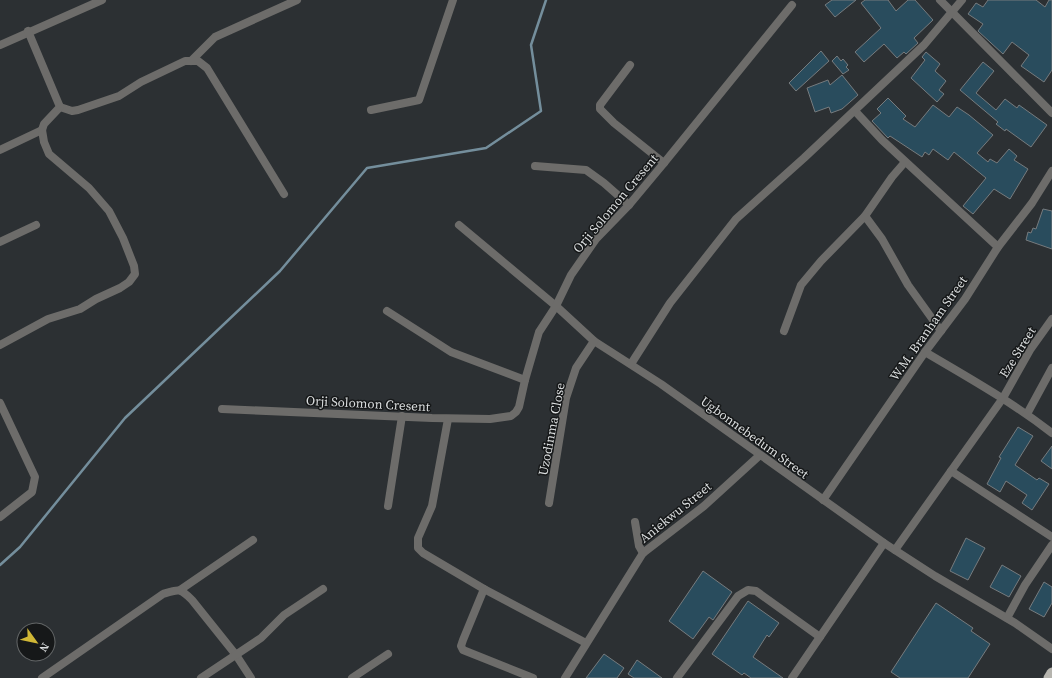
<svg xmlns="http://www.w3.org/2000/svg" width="1052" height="678" font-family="'Source Serif 4',serif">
<rect width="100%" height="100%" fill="#2c3033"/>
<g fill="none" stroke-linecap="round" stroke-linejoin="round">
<polyline stroke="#748e9c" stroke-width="2.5" points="0,565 20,547 125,418 280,271 367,168 486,148 541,111 531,45 546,0"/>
</g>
<g fill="#294c5d" stroke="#767b7e">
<polygon points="832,0 856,0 835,17 825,5"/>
<polygon points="865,0 888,0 896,11 908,0 915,0 933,20 914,38 918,43 906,54 904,52 897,58 884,44 864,62 855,52 881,28 861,3"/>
<polygon points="988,0 1036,0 1045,7 1049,0 1052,0 1052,70 1044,82 1021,66 1029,55 1012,42 1003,54 978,31 983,24 968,14 976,3 983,7"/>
<polygon points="821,51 829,61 796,91 789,83"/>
<polygon points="926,52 940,64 935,71 946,81 939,90 944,94 937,102 911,78 925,60 922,57"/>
<polygon points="837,56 841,61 843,59 848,65 846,67 849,70 843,74 832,61"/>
<polygon points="983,62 994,71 976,93 996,110 1005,99 1017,108 1019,105 1047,125 1031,147 1006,129 1005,131 996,124 998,122 960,90"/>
<polygon points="842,75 858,95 842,109 831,113 829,107 815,112 807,88 828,80 830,85"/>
<polygon points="888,98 906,116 903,119 915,127 933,105 949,117 957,107 969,115 993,135 977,153 988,162 990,159 997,163 1009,149 1017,156 1014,160 1028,169 1010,199 994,189 973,214 963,206 986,178 954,152 948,160 933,149 929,155 925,152 922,157 890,136 888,138 872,121 881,113 877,109"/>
<polygon points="1043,209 1052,211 1052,249 1026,240 1028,232 1031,233 1033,228 1036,229"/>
<polygon points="1018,427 1033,436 1015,465 1037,480 1039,478 1049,484 1032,510 1022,503 1027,495 1006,481 1000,492 987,484 1001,458 999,457"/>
<polygon points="1052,446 1052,469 1041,461"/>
<polygon points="966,538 985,548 968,580 950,571"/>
<polygon points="1002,565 1021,576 1009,597 990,587"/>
<polygon points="703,571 732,592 713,620 709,617 693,639 669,621"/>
<polygon points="1044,582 1052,587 1052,603 1044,617 1029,609"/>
<polygon points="748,601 779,623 769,637 767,635 753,657 783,678 751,678 744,673 742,675 712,654"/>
<polygon points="936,603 973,628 971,631 990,644 968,678 900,678 891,672"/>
<polygon points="604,654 624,668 617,678 586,678"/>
<polygon points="637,660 662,678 634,678 628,674"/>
</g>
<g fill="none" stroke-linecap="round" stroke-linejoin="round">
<g stroke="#6d6c6a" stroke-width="8">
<polyline points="940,0 1052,113"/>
<polyline points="0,45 102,0"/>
<polyline points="191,61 215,37 297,0"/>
<polyline points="630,65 600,105 600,109 614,123 664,163"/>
<polyline points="60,107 72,111 78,110 119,96 141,82 185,61 198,61 207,68 284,194"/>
<polyline points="371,110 419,100 453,0"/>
<polyline points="855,111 882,140 998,247"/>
<polyline points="0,150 42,130"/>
<polyline points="535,166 586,170 604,183 629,205"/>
<polyline points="865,216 892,177 905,162"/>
<polyline points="459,225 556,306 594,341 661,384 884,543 935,576 1015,623 1052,649"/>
<polyline points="0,242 36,225"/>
<polyline points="387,311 451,352 525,380"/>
<polyline points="1052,319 1030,350 1003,398 951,471 1052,537"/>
<polyline points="784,331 801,285 821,261 865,216 882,239 908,285 941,331"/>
<polyline points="0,345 48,319 80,309 96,299 120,288 129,282 135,274 134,266 123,238 109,211 89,188 49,154 44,142 42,130 44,124 60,107 28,31"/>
<path d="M925,352c44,26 87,50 127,81"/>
<polyline points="631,364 670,303 736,219 804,158 924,45 962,0"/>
<polyline points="0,403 35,477 32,492 0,517"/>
<polyline points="222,409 432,418 490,419 511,416 516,412 519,407 525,380 539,332 556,306 571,275 596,239 629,205 664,163 792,5"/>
<polyline points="1027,414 1052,368"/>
<polyline points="448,419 432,506 418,538 418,548 423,553 484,589 586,643"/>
<polyline points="823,500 925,352 965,299 998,247 1032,203 1052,171"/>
<polyline points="549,503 566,398 576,368 594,341"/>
<polyline points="388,506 402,416"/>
<polyline points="635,522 639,546 643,553"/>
<polyline points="895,550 951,471"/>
<polyline points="484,589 463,640 461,646 463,650 533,678"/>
<polyline points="180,590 253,540"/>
<polyline points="1007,618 1025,585 1052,545"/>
<path d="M42,678l121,-84c16,-5 17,-6 29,6l44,55 15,23"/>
<polyline points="201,678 261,638 284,615 323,589"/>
<polyline points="352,678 388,654"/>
<polyline points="565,678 643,553 704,506 760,455"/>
<polyline points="677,678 738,596 748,590 756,591 820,637"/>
<polyline points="792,678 884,543"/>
</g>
<polyline stroke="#b5b4ae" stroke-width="11" points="1049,678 1052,673"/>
</g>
<g text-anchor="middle" stroke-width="3" stroke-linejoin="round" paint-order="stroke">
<g font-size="13" fill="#daddde" stroke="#161819">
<text transform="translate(615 203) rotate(-50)" y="5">Orji Solomon Cresent</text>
<text transform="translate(928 328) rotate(-55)" y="5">W.M. Branham Street</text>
<text transform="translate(1017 352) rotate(-58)" y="5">Eze Street</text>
<text transform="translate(368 403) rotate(3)" y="5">Orji Solomon Cresent</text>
<text transform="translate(551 429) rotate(-79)" y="5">Uzodinma Close</text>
<text transform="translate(755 437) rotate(36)" y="5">Ugbonnebedum Street</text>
<text transform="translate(675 512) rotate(-39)" y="5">Aniekwu Street</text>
</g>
</g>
<g transform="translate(36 642) rotate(123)"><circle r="19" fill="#161819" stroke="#646768"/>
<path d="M0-3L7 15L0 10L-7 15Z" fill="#d0b736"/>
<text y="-6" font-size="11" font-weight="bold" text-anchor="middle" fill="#daddde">N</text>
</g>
</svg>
